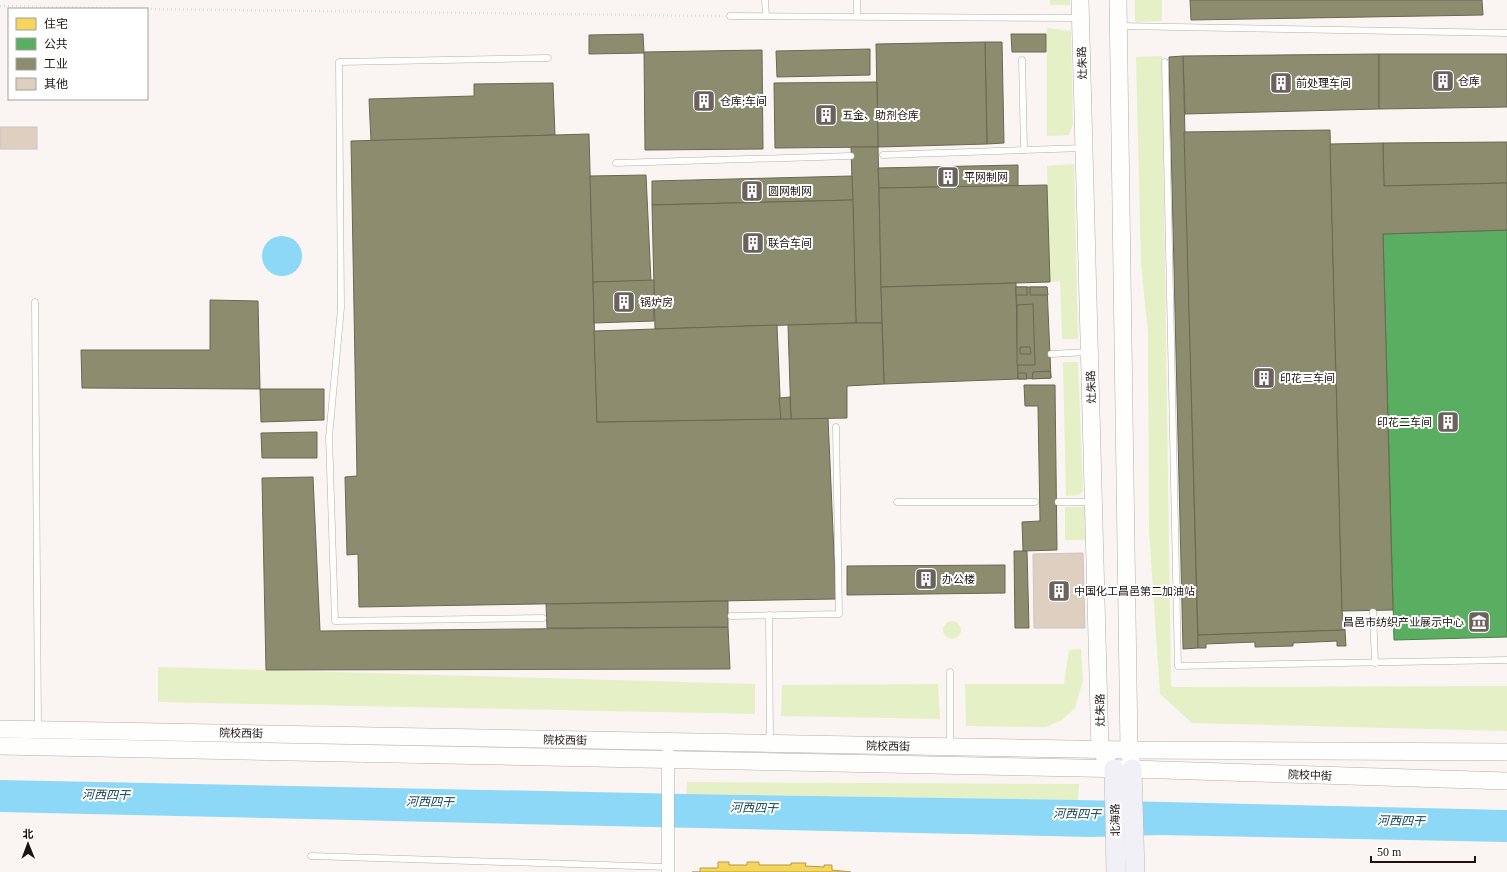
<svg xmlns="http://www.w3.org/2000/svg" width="1507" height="872" font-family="'Times New Roman','Noto Sans SC',serif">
<rect width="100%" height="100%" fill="#faf5f2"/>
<g fill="#e5f0c6">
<rect x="1050" y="0" width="20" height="5"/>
<polygon points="1135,0 1162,0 1162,21 1135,22"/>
<polygon points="1047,28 1071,31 1073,124 1069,135 1047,136"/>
<polygon points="1162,56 1171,687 1507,686 1507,731 1192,723 1160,694 1149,530 1148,333 1141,264 1136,57"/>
<polygon points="1074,164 1078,339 1062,339 1060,281 1050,282 1047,166"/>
<polygon points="1063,362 1078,362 1083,491 1079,495 1066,496"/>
<polygon points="1065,507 1085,507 1086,540 1065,540"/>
<circle cx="952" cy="630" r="9"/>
<polygon points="1081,649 1083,680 1075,708 1062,720 1046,727 966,726 965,684 1064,684 1069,650"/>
<polygon points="158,667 755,684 755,714 158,702"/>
<polygon points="938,684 940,719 781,716 782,685"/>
<polygon points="687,782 1079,784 1078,800 686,794"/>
</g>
<g fill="#8dd8f6">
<circle cx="282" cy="256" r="20"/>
<polygon points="0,780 686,794 1078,800 1507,810 1507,842 1160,835 1090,837 0,812"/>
</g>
<polygon fill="#f6d55c" stroke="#b59b45" points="718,862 729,862 729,865 747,865 747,862 759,862 759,865 791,865 791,863 806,863 805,866 824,867 824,865 832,865 832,870 851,872 692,872 700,872 700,868 718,868"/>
<polygon fill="#5aae61" stroke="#478048" points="1507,230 1507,637 1394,640 1383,234"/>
<g fill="#8c8c6e" stroke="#6a6852">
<polygon points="1190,0 1482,0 1483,15 1191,20"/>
<polygon points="643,34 644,53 589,54 589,35"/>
<polygon points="1011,34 1046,34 1046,52 1012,52"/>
<polygon points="985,42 1002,42 1004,143 987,144"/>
<polygon points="985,42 987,144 878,147 876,44"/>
<polygon points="870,49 870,75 777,77 776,51"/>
<polygon points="762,50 763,149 645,150 644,52"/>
<polygon points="1379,54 1379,109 1185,114 1183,56"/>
<polygon points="1379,54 1507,54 1507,107 1379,109"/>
<polygon points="1183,56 1198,648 1183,649 1169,57"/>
<polygon points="877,82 878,147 775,148 774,83"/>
<polygon points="553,83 555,135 371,141 369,99 474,96 474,84"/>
<polygon points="1330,130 1342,611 1345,630 1198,635 1184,132"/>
<polygon points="589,134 597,422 828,418 836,599 359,607 358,554 347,555 345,477 357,476 351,141"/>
<polygon points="1507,142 1507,183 1384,186 1383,143"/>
<polygon points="1383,143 1384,186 1507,183 1507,230 1383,234 1393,610 1342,611 1330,144"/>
<polygon points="851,147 878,147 882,323 856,323"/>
<polygon points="1018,165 1018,186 879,188 878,168"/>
<polygon points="646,175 651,281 593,282 590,176"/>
<polygon points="852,176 853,200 652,205 652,181"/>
<polygon points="1047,185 1050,282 881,287 879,188"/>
<polygon points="853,200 856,323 655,329 652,205"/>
<polygon points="654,280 654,321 594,323 593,282"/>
<polygon points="1016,283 1018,379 884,384 881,287"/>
<polygon points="1016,287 1047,287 1051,378 1018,379"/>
<rect x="1016" y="287" width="11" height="8"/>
<polygon points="1030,287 1047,287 1048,295 1030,295"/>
<polygon points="210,300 258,301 260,389 82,388 81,350 210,350"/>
<polygon points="1033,304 1035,365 1017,365 1017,305"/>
<polygon points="856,323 882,323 884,384 847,386 847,418 791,419 788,325"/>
<polygon points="777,325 781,419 597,422 594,331"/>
<polygon points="1020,347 1030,347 1031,354 1020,354"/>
<polygon points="1050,371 1051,378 1032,379 1033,372"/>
<polygon points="1018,373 1026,373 1027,379 1018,379"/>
<polygon points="1024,385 1055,385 1057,550 1023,551 1022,522 1040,521 1038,406 1025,406"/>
<polygon points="260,389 324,389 324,420 261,422"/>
<polygon points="790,397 791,419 781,419 779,398"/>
<polygon points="317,432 317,458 262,458 261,433"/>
<polygon points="313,477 320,631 728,627 730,669 266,670 262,478"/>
<polygon points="1014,551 1027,551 1029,628 1015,628"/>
<polygon points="1005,565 1005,593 847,595 847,566"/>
<polygon points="728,601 728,627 547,628 546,604"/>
<polygon points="1345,630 1346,646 1337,646 1337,641 1293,643 1293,646 1255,647 1255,642 1206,644 1206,648 1198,648 1198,635"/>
</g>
<g fill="#decfc0" stroke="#ccc6c2">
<rect x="0" y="127" width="37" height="22"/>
<polygon points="1083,553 1085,628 1034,628 1033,554"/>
</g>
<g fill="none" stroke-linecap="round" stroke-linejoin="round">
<g stroke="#b5aeaa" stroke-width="7">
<g id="lane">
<polyline points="765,0 766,16"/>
<polyline points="857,0 857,16"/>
<polyline points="730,16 1080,18"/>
<polyline points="1120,26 1507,33"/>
<polyline points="1022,60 1024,150"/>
<polyline points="1165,62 1178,666 1507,660"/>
<polyline points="883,155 1084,148"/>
<polyline points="616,163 851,156"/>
<polyline points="35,302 38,728"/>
<polyline points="1051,354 1088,352"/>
<polyline points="897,502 1035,502"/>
<polyline points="1058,502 1093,502"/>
<polyline points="1373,612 1375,663"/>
<polyline points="769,615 770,742"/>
<polyline points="731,616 839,614 836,427"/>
<polyline points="543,618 335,621 329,437 341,308 339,62 548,58"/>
<polyline points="950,672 950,746"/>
<polyline points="311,856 668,867"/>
</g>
</g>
<g stroke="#b5aeaa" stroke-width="13">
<polyline id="street" points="668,872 668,753"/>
</g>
<g stroke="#b5aeaa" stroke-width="18">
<g id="secondary">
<polyline points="1080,0 1100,750 1107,759"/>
<polyline points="1118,0 1129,750 1131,761"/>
<polyline points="0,729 1129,750 1507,752"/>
<polyline points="0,746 1132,769 1507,781"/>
</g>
</g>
<g stroke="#bab6c0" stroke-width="20">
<g id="primary">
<polyline points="1114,769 1116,872"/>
<polyline points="1132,769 1135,872"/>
</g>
</g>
<g stroke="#dfdddc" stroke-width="2.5" stroke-dasharray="1 3" stroke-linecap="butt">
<polyline points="0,6 135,9"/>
<polyline points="147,9 722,16"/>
</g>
<use href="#lane" stroke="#fefefd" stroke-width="6"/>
<use href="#street" stroke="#fefefd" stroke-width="12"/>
<use href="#secondary" stroke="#fefefd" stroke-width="17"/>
<use href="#primary" stroke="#f2f0f7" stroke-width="19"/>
</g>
<defs>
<g id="building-square" transform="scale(1.15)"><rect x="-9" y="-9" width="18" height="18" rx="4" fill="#6a625e" stroke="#fff"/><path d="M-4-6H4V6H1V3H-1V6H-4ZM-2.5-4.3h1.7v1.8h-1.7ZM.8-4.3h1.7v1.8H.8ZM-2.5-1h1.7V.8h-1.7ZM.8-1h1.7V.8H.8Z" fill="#fff"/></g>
<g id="museum-square" transform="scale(1.15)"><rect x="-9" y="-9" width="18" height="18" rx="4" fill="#6a625e" stroke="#fff"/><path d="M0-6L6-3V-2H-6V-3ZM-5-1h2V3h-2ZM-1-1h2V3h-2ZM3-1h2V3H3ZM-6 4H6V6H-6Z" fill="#fff"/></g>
</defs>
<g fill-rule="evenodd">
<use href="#building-square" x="1443" y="81"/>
<use href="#building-square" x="1281" y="83"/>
<use href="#building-square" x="704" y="101"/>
<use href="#building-square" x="826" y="115"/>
<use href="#building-square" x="948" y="177"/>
<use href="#building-square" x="752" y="191"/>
<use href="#building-square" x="753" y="243"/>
<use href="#building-square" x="624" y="302"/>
<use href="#building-square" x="1264" y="378"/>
<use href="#building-square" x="1448" y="422"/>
<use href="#building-square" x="926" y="579"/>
<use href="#building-square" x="1059" y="591"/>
<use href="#museum-square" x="1479" y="622"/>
</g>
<g text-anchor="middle" stroke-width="4" stroke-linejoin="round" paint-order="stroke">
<g font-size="11" fill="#1c130f" stroke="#fff">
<text transform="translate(1082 63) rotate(-92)" y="4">灶朱路</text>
<text transform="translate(1091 387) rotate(-92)" y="4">灶朱路</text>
<text transform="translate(1100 710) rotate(-91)" y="4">灶朱路</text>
<text transform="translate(241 733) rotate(1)" y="4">院校西街</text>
<text transform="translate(565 740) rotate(1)" y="4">院校西街</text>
<text transform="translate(888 746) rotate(1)" y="4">院校西街</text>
<text transform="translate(1310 775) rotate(2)" y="4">院校中街</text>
<text transform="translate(1115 820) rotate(-91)" y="4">北海路</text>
</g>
<g font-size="11" fill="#1c130f" stroke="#fff" text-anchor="start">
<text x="1458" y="85">仓库</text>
<text x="1296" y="87">前处理车间</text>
<text x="720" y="105">仓库;车间</text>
<text x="842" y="119">五金、助剂仓库</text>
<text x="964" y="181">平网制网</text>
<text x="768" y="195">圆网制网</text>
<text x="768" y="247">联合车间</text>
<text x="640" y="306">锅炉房</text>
<text x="1280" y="382">印花三车间</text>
<text x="1432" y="426" text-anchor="end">印花二车间</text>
<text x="942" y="583">办公楼</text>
<text x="1074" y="595">中国化工昌邑第二加油站</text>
<text x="1464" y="626" text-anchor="end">昌邑市纺织产业展示中心</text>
</g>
<g font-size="12" font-style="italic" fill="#144456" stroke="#fff">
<text transform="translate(106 795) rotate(1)" y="4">河西四干</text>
<text transform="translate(430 802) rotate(1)" y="4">河西四干</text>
<text transform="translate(754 808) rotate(1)" y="4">河西四干</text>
<text transform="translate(1077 814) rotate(1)" y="4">河西四干</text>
<text transform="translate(1401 821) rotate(1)" y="4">河西四干</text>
</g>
</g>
<rect x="8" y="8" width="140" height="92" fill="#ffffff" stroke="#a4a19f"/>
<rect x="16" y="18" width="20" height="12" fill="#f6d55c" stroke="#a4a19f"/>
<text x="44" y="28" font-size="12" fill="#1c130f">住宅</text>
<rect x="16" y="38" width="20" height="12" fill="#5aae61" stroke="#a4a19f"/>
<text x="44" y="48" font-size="12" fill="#1c130f">公共</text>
<rect x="16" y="58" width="20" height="12" fill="#8c8c6e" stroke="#a4a19f"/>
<text x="44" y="68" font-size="12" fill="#1c130f">工业</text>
<rect x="16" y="78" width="20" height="12" fill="#decfc0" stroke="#a4a19f"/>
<text x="44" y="88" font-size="12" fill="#1c130f">其他</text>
<g transform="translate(28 844) rotate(359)" stroke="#ffffff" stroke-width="3" paint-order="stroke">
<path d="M0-3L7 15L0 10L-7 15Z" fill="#1c130f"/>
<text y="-6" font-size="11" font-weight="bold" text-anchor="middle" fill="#1c130f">北</text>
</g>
<path d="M1371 856v6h104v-6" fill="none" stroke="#1c130f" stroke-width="2"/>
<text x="1377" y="856" font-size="12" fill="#1c130f" stroke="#ffffff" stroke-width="3" paint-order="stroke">50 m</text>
</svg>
